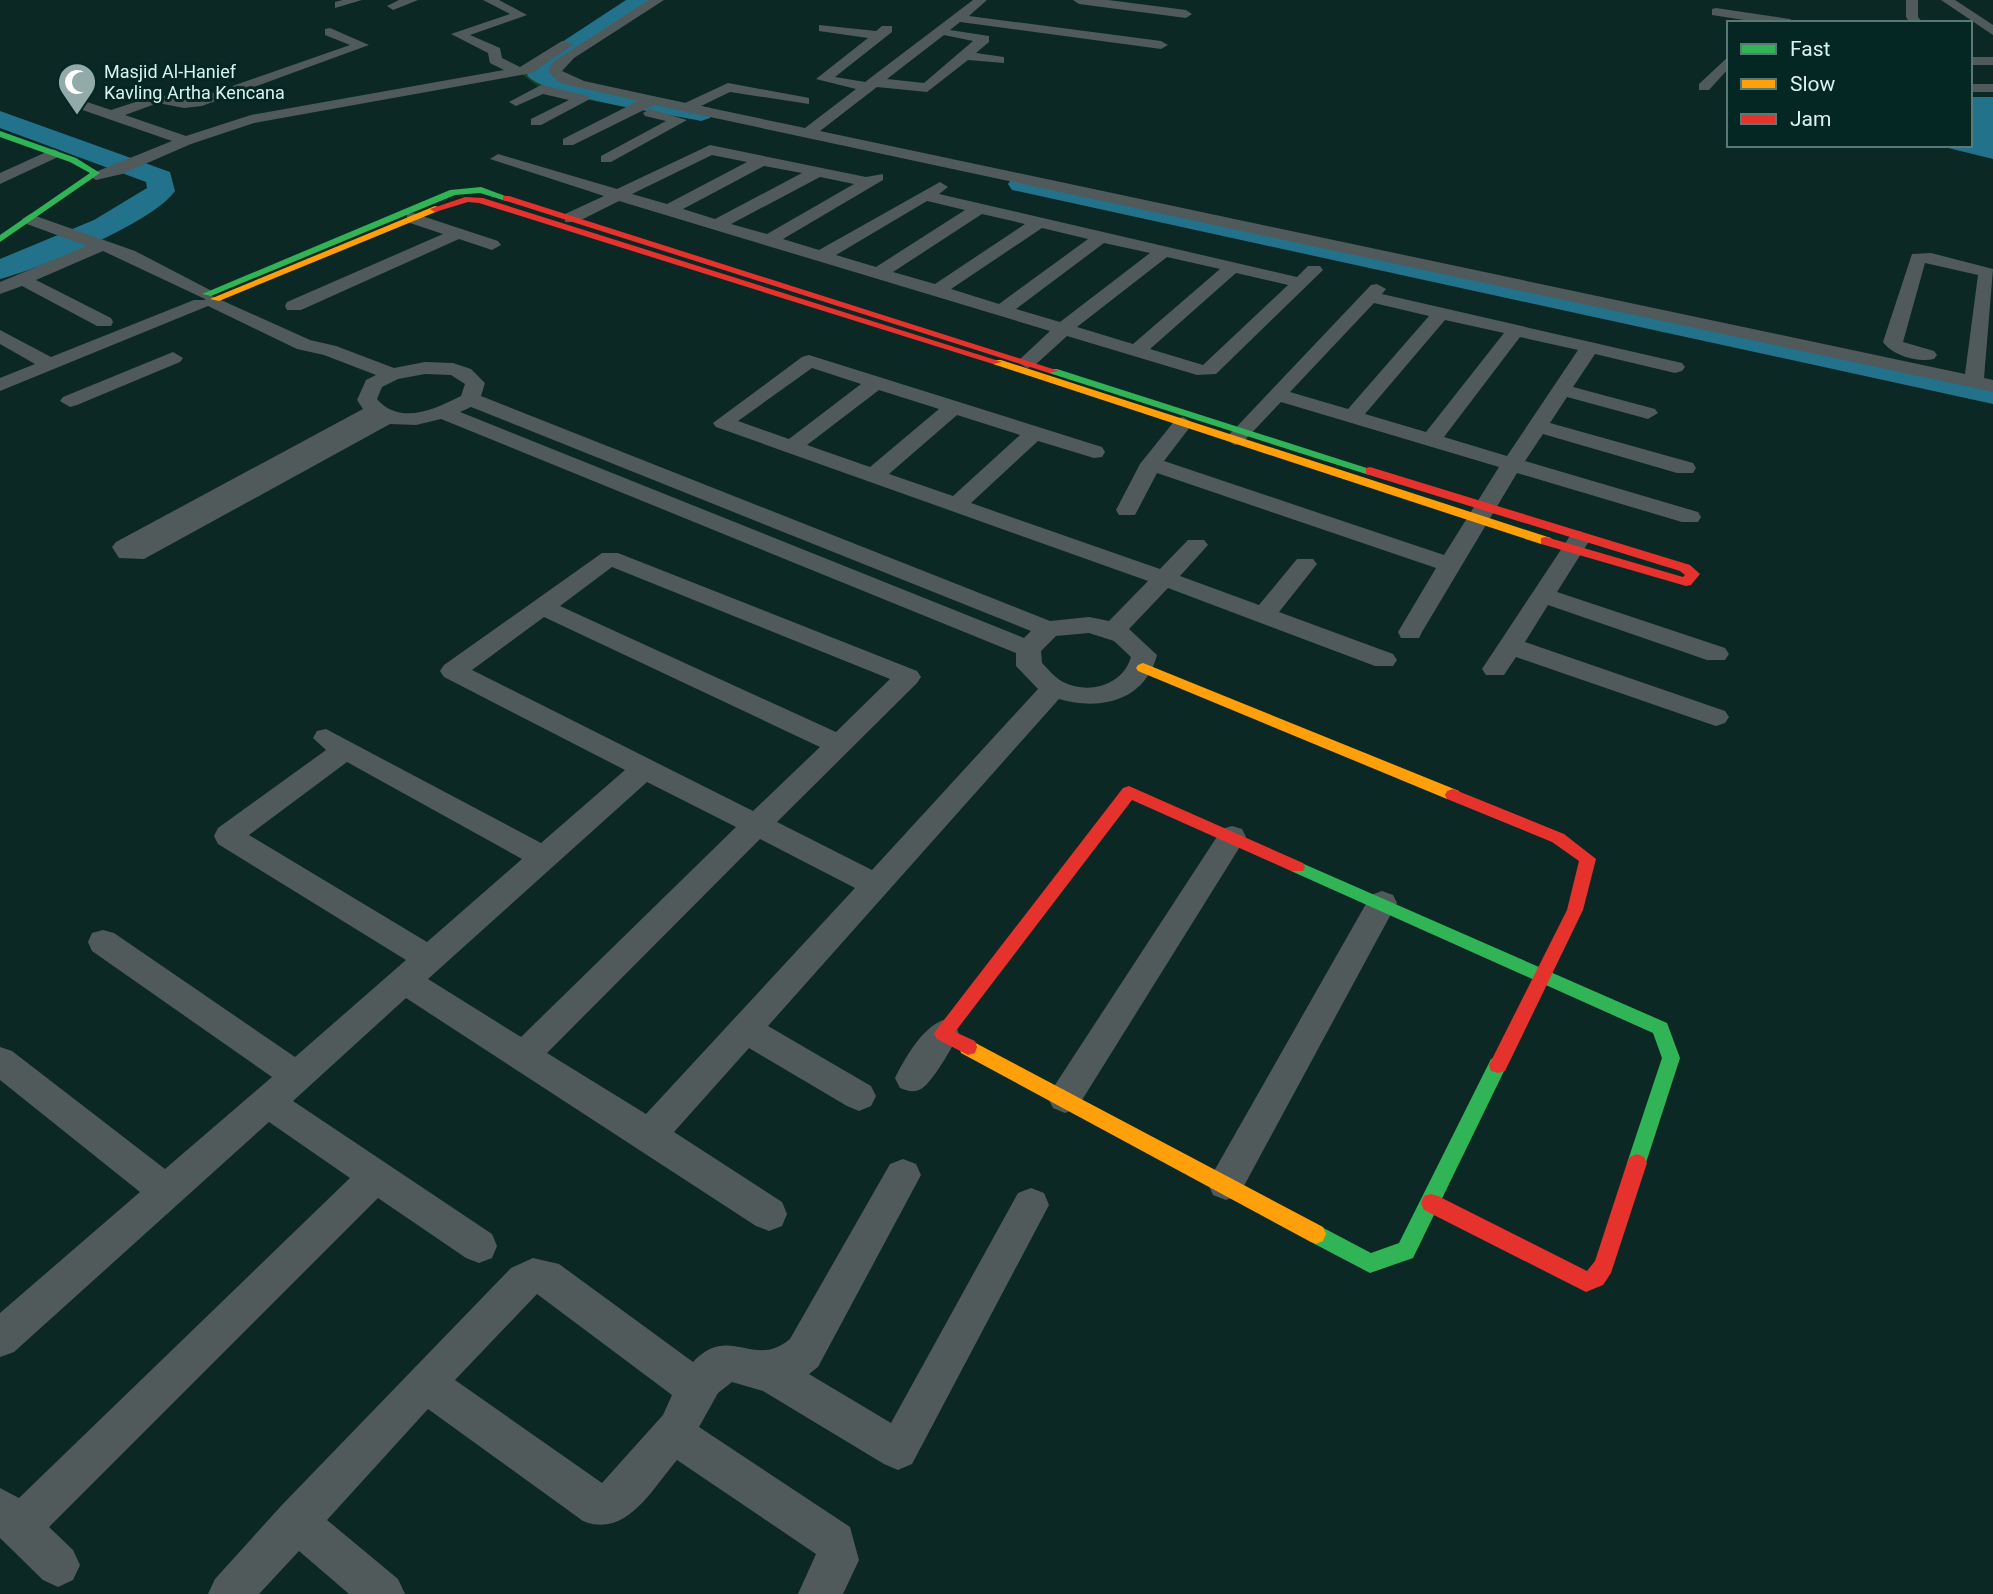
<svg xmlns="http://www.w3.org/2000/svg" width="1993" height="1594" font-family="Roboto,sans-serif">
<rect width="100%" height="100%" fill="#0c2825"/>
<polygon fill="#164122" points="634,0 658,0 556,67 565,80 1993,386 1993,393 701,113 647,104 635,109 583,99 541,89 519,72"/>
<polygon fill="#22728b" points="1970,97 1993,97 1993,159 1936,145 1970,145"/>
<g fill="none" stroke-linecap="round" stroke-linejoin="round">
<g fill="#22728b" fill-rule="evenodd">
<path d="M626,0h26l-100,72 20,8 138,28 4,5 -4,5 -9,3c-31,-7 -160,-25 -174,-46l6,-14z"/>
<path d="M0,111l170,61 5,19c-22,32 -136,78 -175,88v-20l94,-39 53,-32 -1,-6 -146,-54z"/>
<polygon points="1022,176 1993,382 1993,404 1012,190 1008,184 1012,178"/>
</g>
<g fill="#505a5a" fill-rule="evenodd">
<polygon points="343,0 362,0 335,8 335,2"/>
<polygon points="399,0 418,0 393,10 387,6"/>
<polygon points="483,0 499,0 527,15 470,35 500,48 502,58 520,67 562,41 574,44 532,73 254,123 191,144 122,174 96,180 88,175 172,141 71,106 71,100 81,100 111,110 157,95 195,99 350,45 325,35 325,29 330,28 369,45 202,106 184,108 158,103 125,115 186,136 251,115 504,70 490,63 488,53 451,34 510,14"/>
<path d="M649,0h15l-90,58 -12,13 22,10 101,22 43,-20 76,14 5,1v6l-79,-12 -29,14 104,22 51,-39 -40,-10 52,-41 -49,-7v-6l57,6 6,-5h10v6l-57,45 30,5 108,-82h14l-18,16 192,25 7,4 -7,4 -201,-27 -10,8 39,6v6l-13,11 28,4v6l-36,-3 -41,32 -50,-5 -57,44 1145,243 13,-99 -53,-12 -22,79 31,9 3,4 -3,4c-16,4 -42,-4 -51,-17l29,-88 19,-1 62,16 -9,109 9,2v12l-1339,-287 -81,40h-10v-6l75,-38 -78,-18 -12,-11 5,-10zM944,35l29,6 -49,42 -37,-4z"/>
<polygon points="1073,0 1108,0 1186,10 1192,14 1186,18 1079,4"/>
<polygon points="1906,0 1918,0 1918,17 1923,23 1910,23 1906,17"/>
<polygon points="1941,0 1955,0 1993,25 1993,35"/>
<polygon points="1716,8 1790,19 1796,23 1763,23 1712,15 1712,9"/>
<polygon points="1729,56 1729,68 1709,90 1699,90 1699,84"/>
<rect x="1970" y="57" width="23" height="8"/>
<rect x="1970" y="84" width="23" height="8"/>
<polygon points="541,85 588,96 590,99 541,125 531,125 531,119 569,100 543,94 516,106 509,102"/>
<polygon points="650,109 687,120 611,162 601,162 601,156 666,121 645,116 643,113"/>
<path d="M710,145l156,32 17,-3v6l-100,59 36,11 121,-68 8,5 -9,7 358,83 11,-11h12l3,4 -107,104 -19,1 -130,-39 -33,30 -7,2 -10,-6 33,-31 -431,-130 -42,21h-12v-8l39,-18 -114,-37 8,-5 119,35zM712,155l35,7 -80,42 -35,-10zM764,166l38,7 -87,46 -32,-10zM820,177l34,7 -87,50 -36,-10zM927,201l38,9 -89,57 -40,-12zM982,214l43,10 -90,60 -42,-12zM1042,228l46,11 -89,65 -48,-15zM1104,243l46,10 -90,69 -44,-13zM1167,257l53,12 -87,75 -56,-17zM1236,273l52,12 -85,80 -53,-16z"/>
<polygon points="53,149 58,151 58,157 0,184 0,173"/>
<polygon points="413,213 498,241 501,245 492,250 459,239 301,310 287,310 285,306 287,302 443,234 407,222 407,214"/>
<path d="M30,214l105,37 75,39 2,6 98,44 26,6 58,22 31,-6 28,1 18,6 14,14 -4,13 569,225 39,-4 20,4 39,-40 -432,-154 -3,-4 89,-66 7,-2 293,92 3,5 -3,5 -8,1 -56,-17 -67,62 189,66 28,-29h16l4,5 -28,31 79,29 38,-46h16l4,5 -38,48 114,42 4,6 -4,6h-18l-207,-78 -39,41 28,26c-12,46 -57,56 -98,44l-291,327 103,60 5,10 -5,10 -12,5 -12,-5 -98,-58 -75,84 108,70 5,12 -5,12 -13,5 -13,-5 -350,-228 -113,103 199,133 5,12 -5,12 -13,5 -13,-5 -88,-60 -329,329 24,23 7,15 -7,15 -15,7 -15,-7 -43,-42v-50l19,10 331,-320 -81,-56 -255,230 -14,5v-44l140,-121 -140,-112v-33l12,4 153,118 107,-92 -180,-126 -4,-9 4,-9 11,-3 11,3 181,124 111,-97 -188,-116 -4,-8 4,-8 108,-78 -13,-12 4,-7 9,-2 215,114 84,-73 -181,-93 -4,-6 4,-6 158,-112h16l299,118 4,6 -4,6 -140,139 95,48 166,-181 -22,-23v-13l-575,-234 -25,6 -26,-1 -246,135 -25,-1 -7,-11 4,-5 247,-133 -6,-9 9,-20 10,-5 -52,-20 -27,-6 -89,-43 -208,85v-13l35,-14 -35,-20v-14l51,27 143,-57h11v-1l-102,-48 -67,29 75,38 2,4 -2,4h-14l-75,-40 -22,8v-12l87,-36 -63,-23 -2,-4zM812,368l49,16 -72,55 -51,-18zM425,374l26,1 14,9 -4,12c-26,13 -61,30 -84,3l5,-12 16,-8zM879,390l60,19 -69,58 -63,-22zM471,407l560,224 -7,7 -564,-226zM957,415l63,20 -67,61 -64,-22zM612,567l278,112 -54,53 -276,-126zM544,617l276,130 -67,64 -281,-141zM1089,633l25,8 17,16c-8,28 -42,38 -68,25 -9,-5 -15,-13 -21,-19l-1,-12 15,-15zM347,762l175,97 -95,83 -178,-107zM647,782l89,45 -215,210 -93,-58zM760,839l95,49 -209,226 -99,-61z"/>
<path d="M1377,284l9,5 -4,5 300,69 3,4 -3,4 -7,2 -80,-19 -22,33 82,22 3,4 -10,6 -81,-22 -17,26 143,40 3,5 -3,5h-16l-134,-39 -18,27 173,51 3,5 -3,5h-16l-165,-49 -95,159 -3,6h-18l-3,-6 38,-64 -279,-95 -22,42h-16l-3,-5 24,-46 36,-45 7,-2 10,6 -29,38 280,94 55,-88 -218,-65 -39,41 -7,2 -10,-6 146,-154zM1374,303l55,13 -81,93 -58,-17zM1445,320l59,13 -78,99 -61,-18zM1520,337l58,13 -71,106 -63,-19z"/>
<polygon points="173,352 183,358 180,362 77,405 70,407 60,401 63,397"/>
<polygon points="1580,531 1591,538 1557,592 1725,648 1729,654 1725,660 1707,660 1548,605 1525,642 1725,711 1729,717 1725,723 1716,726 1707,723 1516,657 1504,675 1486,675 1482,669 1572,533"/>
<polygon points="1232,826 1242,829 1246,837 1077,1108 1065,1113 1053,1108 1048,1098 1053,1088 1222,829"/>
<polygon points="1382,891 1393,895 1397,903 1239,1195 1226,1200 1213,1195 1208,1184 1213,1173 1371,895"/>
<path d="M943,1020l12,4 4,10c-6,12 -27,49 -38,55 -8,4 -13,2 -21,-1l-5,-10c10,-20 27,-50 48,-58z"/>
<path d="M903,1159l13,5 5,11 -103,192 -9,7 82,49 127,-230 13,-5 13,5 5,12 -137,259 -14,6 -14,-6 -121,-73 -31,-9 -14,11 -19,34 151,100 9,33 -16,34h-45l18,-40 -139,-94c-25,29 -51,79 -94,61l-155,-112 -101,111 71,59 7,15h-56l-50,-43 -40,43h-51l7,-15 66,-73 230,-238 22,-10 26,6 134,98c37,-39 60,8 97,-23l100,-175zM537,1294l135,101 -9,20 -61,68 -147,-103z"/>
</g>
<g fill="#30b455" fill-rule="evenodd">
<polygon points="0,131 76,158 100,173 0,242 0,235 90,173 70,162 0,137"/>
<polygon points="481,187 511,198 506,201 480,193 455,195 211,296 202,294 450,190"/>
<polygon points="1049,369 1057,369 1376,471 1370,475 1366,474 1049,373"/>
<polygon points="1297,861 1667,1023 1680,1058 1644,1169 1637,1172 1630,1169 1627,1163 1662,1058 1653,1033 1291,871 1289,867 1291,863"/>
<polygon points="1498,1057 1505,1059 1507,1065 1413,1258 1370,1273 1309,1241 1306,1234 1309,1227 1316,1224 1371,1253 1399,1243 1491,1059"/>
</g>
<g fill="#ff9f0a" fill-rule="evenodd">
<polygon points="435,206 438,207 438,211 219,301 210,299"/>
<polygon points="993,360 1001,360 1551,538 1552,541 1551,544 1541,544 993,364"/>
<polygon points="1143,663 1459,791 1461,795 1459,799 1447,799 1138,671 1136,668 1138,665"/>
<polygon points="968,1039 1323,1227 1326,1234 1323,1241 1316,1244 1309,1241 961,1053 959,1047 961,1041"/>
</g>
<g fill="#e5322d" fill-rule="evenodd">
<polygon points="503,196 509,196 1059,371 1049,373 503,200"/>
<polygon points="465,197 483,198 1002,362 993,364 479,203 468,202 435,212 430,209"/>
<polygon points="1370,467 1690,565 1700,574 1691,585 1686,586 1541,544 1541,538 1546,537 1683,577 1685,575 1680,571 1366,474 1366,468"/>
<polygon points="1129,786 1303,863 1305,867 1303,871 1291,871 1132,800 955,1032 975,1041 977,1047 975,1053 968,1055 937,1039 934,1034 937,1029 1123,788"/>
<polygon points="1453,789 1564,834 1596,859 1583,910 1505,1071 1498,1073 1491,1071 1489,1065 1567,910 1579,861 1552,842 1447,799 1445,795 1447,791"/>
<polygon points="1637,1154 1644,1157 1647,1163 1611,1273 1603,1285 1586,1292 1424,1210 1421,1203 1424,1196 1431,1194 1438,1196 1587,1271 1595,1261 1627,1163 1630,1157"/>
</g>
</g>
<defs>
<g id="mosque-pin" transform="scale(2.0125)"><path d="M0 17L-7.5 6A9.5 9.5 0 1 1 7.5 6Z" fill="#93aba8" stroke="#042724"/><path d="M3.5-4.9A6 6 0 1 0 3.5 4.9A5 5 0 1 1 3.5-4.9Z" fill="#fff"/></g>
</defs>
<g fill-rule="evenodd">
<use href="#mosque-pin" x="77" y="82"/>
</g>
<g text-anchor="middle" stroke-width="6" stroke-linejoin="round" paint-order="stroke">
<g font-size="18" fill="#dbf2ee" stroke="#042724" text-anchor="start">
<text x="104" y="78">Masjid Al-Hanief<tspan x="104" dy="21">Kavling Artha Kencana</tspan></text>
</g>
</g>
<rect x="1727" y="21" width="245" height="126" fill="#042724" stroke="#5a7875" stroke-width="2"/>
<rect x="1741" y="44" width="35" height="10" fill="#30b455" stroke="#5a7875" stroke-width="2"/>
<text x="1790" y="56" font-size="21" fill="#dbf2ee">Fast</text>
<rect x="1741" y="79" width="35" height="10" fill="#ff9f0a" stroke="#5a7875" stroke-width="2"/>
<text x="1790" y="91" font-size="21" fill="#dbf2ee">Slow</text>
<rect x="1741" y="114" width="35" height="10" fill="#e5322d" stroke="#5a7875" stroke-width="2"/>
<text x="1790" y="126" font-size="21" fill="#dbf2ee">Jam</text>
</svg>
